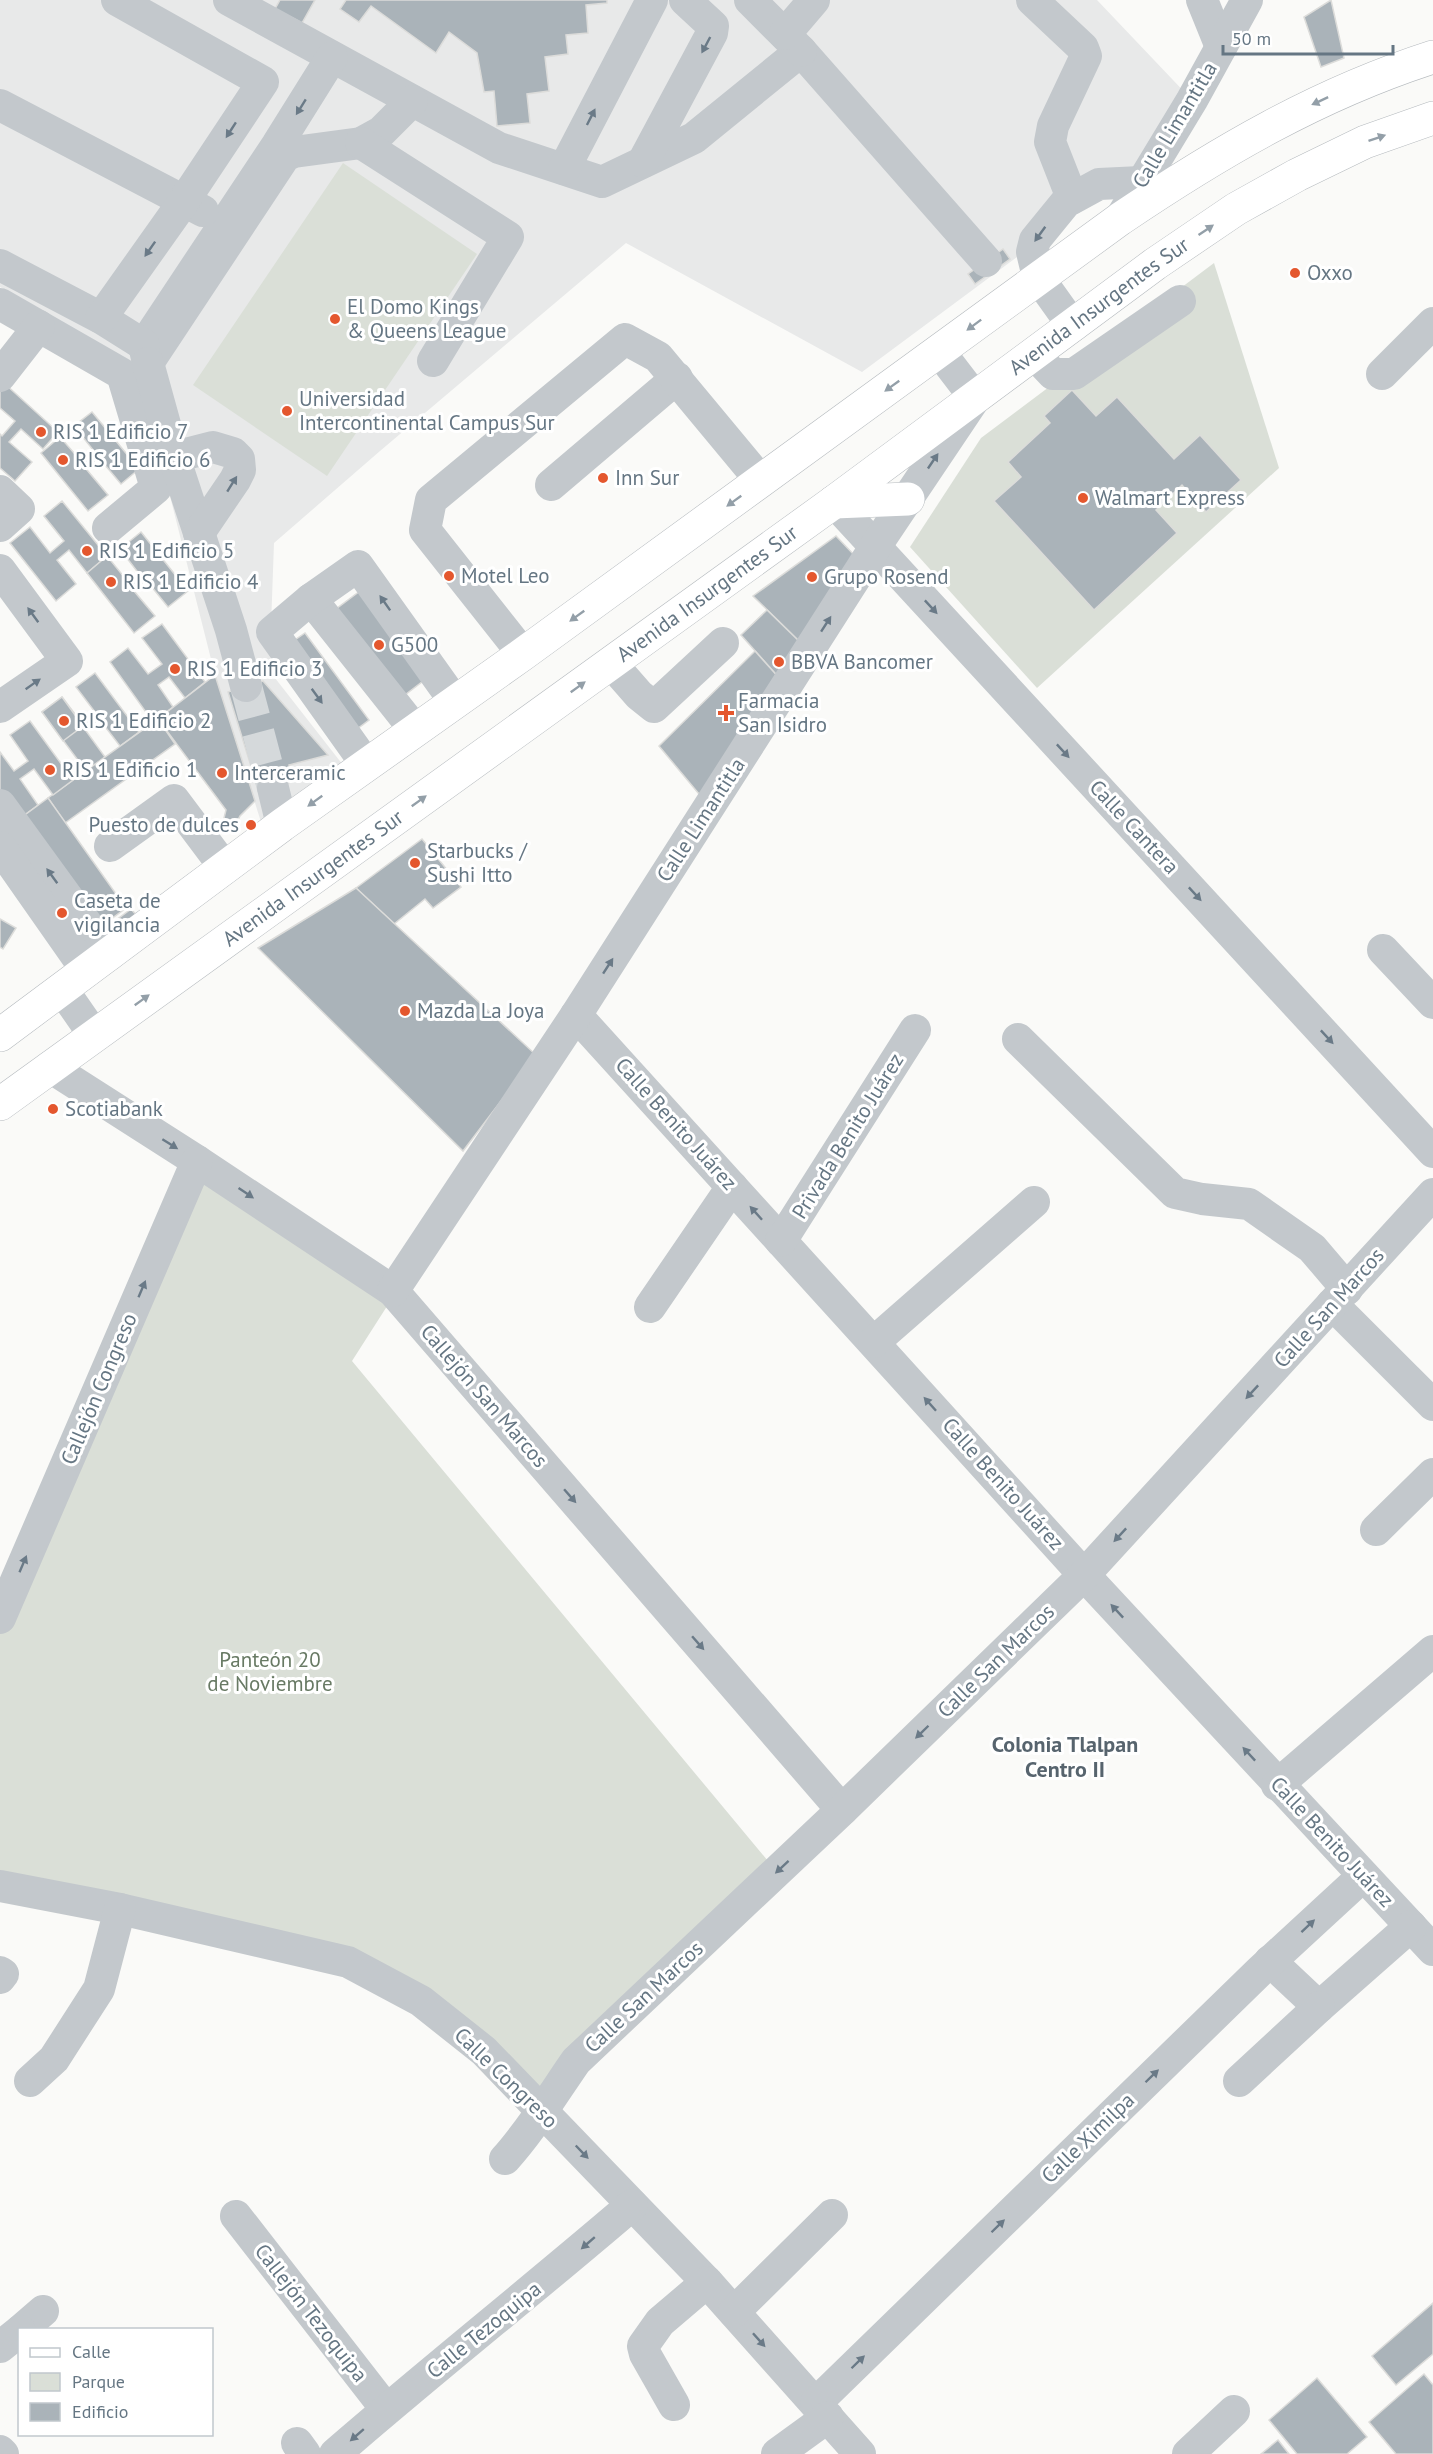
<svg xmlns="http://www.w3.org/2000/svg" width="1433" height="2454" font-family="'PT Sans',sans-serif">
<rect width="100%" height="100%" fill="#fafaf8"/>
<polygon fill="#e8e9e9" points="0,0 1097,0 1192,100 1161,150 862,372 626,243 380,451 274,543 271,626 275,678 343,765 261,822 215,675 137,365 0,287"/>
<g fill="#dadfd7">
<polygon points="343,163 477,254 327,476 193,385"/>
<polygon points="1214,263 1279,468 1037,688 910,547 981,438"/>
<polygon points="199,1172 391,1300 352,1361 768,1861 536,2105 346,1960 0,1884 0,1631"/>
</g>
<g fill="#aab3b9" stroke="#dcdcda" stroke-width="1.5">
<polygon points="280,0 315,0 302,23 275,9"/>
<polygon points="346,0 607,0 607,3 586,5 588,33 566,35 568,54 545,57 549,91 527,94 530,123 497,126 494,91 484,92 477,53 449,32 436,53 371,6 359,22 340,9"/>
<polygon points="1331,0 1344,58 1321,67 1304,17"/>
<polygon points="1003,249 1010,259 975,284 968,274"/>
<polygon points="4,383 58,432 43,449 21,429 9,442 32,462 15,481 0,468 0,434 2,436 15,421 0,408 0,388"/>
<polygon points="1072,390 1096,416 1117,397 1174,459 1200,435 1241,480 1206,512 1182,485 1156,510 1177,533 1094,610 994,501 1021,477 1008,462 1050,423 1044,416"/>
<polygon points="92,412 139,469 121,484 100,459 87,470 108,495 88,511 41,453 60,437 81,461 94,451 74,426"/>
<polygon points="62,501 107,556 87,573 69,550 57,560 76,584 56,601 10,543 30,527 50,553 64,541 44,516"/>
<polygon points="141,532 188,591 168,607 147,581 144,583 134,591 155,616 134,633 87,573 107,556 129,583 140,575 120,549"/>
<polygon points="836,536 857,558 803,645 753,596"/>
<polygon points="360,591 427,678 397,701 332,612"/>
<polygon points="767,610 803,645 781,680 741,635"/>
<polygon points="162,624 205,682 185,698 169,677 158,685 173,707 153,722 110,662 128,648 148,674 162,664 142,638"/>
<polygon points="305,633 369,720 353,732 289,644"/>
<polygon points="755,651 781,680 704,800 659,746"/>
<polygon points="95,673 139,732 120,746 100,720 86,731 105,757 86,771 42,712 62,697 81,722 95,712 76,687"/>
<polygon points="215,675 255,801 240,816 236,824 229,825 224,818 226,810 158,719"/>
<polygon points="263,681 328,755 289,765 294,781 259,792 228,692"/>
<polygon points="62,697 83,726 63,741 42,712"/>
<polygon points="158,719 175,744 65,823 48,798"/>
<polygon points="30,721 73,780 53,795 34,769 20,779 38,805 18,820 0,795 0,752 14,771 28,761 10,735"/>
<polygon points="48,798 126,908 96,930 18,820"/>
<polygon points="422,839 461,887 433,908 425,899 394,924 356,888"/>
<polygon points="356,888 536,1055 463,1151 258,948"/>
<polygon points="131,909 138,917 122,930 115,921"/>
<polygon points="0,919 16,928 3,949 0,947"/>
<polygon points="1433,2303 1433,2354 1396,2385 1372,2356"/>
<polygon points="1424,2374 1433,2385 1433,2454 1396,2454 1369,2422"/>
<polygon points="1317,2378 1367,2437 1347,2454 1297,2454 1269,2420"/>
<polygon points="1278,2440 1289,2454 1261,2454"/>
</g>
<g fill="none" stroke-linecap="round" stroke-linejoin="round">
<polyline stroke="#d5d9db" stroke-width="32" stroke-dasharray="32 16" stroke-linecap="butt" points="246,686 273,788"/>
<g stroke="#b5babe" stroke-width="34">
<g id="major">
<polyline points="834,502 908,499"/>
<path d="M0,1035l282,-210 241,-171 597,-435c99,-67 198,-125 313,-162"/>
<path id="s1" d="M0,1104l834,-602 321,-238 81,-55 61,-34 68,-33 68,-24"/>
</g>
</g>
<g stroke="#c3c8cc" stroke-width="32">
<polyline points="229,0 499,148 602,182 694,138 801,51 986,261"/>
<polyline points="750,0 801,51"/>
<polyline points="1032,0 1083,48 1086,56 1053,126 1050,142 1072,198"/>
<polyline points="1202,0 1221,47"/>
<polyline points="785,34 814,0"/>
<polyline points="332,57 277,145 144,345 148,363 285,156 294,152 361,143 381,132 412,101"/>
<polyline points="0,105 203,211"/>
<polyline points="361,143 508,237 433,361"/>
<polyline points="643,162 712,33 713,26 685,0"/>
<polyline points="564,169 652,0"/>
<polyline points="1120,219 1192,100 1247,0"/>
<polyline points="0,265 101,318 144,345"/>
<polyline points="0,304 122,374 156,488 108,528"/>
<polyline points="101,318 184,201 263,82 117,0"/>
<polyline points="1073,326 1038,277 1032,252 1035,240 1066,202 1099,184 1141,182"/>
<polyline points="1034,354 1053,374 1074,374 1180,301"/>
<polyline points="148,363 174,457 231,630 246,686"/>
<polyline points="1382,374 1433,323"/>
<polyline points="0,376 39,326"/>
<polyline points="174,457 213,447 233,453 239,459 240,470 235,480 199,533"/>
<polyline points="551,485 677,378"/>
<polyline points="0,491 19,509 0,526"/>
<polyline points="834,502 1433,1152"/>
<polyline points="0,570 67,661 0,707"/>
<polyline points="311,599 415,730"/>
<polyline points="523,654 425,530 431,500 625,339 658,357 761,481"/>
<polyline points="611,663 639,695 654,707 723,643"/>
<polyline points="366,764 272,632 311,599 358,566 455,702"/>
<polyline points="273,788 282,825"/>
<polyline points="0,805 109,955"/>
<polyline points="110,846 174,800 225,868"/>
<polyline points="0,847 87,971"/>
<polyline points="1383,950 1433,1003"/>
<polyline points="62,989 94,1035"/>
<polyline points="576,1015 1084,1575 1433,1950"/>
<polyline points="1018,1039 1175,1193 1202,1199 1249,1204 1312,1248 1347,1289"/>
<polyline points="50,1067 197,1161 393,1291 842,1810"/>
<polyline points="781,1241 915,1030"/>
<polyline points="393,1291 576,1015 875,547 975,398 939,351"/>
<polyline points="1332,1304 1433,1405"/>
<polyline points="650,1307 732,1187"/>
<polyline points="874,1342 1034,1202"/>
<polyline points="1376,1530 1433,1474"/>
<polyline points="0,1618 197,1161"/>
<polyline points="1277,1785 1433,1651"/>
<polyline points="0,1886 120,1909 348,1962 421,2001 484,2051 707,2282 860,2454"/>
<polyline points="1270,1961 1319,2007 1411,1926"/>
<polyline points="0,1972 3,1974 0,1978"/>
<polyline points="30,2081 54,2059 99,1989 120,1909"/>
<polyline points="1239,2081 1319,2007"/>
<path d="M505,2159c27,-30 48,-65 71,-98l266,-251 242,-235 349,-381"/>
<polyline points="236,2216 386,2409"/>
<polyline points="734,2312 832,2215"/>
<polyline points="21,2330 43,2311"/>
<polyline points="0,2347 20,2331"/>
<polyline points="816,2403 1261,1970 1363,1876"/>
<polyline points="674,2405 645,2354 643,2346 660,2322 707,2282"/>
<polyline points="297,2443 305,2454"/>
<polyline points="0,2451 3,2454"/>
<path d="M335,2454c98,-85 199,-165 297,-249"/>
<polyline points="777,2454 828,2417"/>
<polyline points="1188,2454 1234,2411"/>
</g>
<use href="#major" stroke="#fff" stroke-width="33"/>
</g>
<defs><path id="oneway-solid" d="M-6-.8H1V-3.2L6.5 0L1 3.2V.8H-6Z" transform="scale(1.5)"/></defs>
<g fill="#6a7a87">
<use href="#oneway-solid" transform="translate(706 45) rotate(118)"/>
<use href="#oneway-solid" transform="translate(301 107) rotate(122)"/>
<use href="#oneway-solid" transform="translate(591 117) rotate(-63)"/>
<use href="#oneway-solid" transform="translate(231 130) rotate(123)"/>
<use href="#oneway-solid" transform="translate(1040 234) rotate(126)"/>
<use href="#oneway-solid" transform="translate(150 249) rotate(125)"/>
<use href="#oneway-solid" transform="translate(933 461) rotate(-56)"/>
<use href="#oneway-solid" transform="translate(232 484) rotate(-58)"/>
<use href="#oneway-solid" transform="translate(385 603) rotate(-125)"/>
<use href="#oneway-solid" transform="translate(931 607) rotate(47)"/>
<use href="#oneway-solid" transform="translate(33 615) rotate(-126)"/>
<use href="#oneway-solid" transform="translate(826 624) rotate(-57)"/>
<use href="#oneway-solid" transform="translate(33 684) rotate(-35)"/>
<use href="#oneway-solid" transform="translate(317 696) rotate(54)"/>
<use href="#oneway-solid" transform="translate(1063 751) rotate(47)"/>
<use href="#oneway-solid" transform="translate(52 876) rotate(-126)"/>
<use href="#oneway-solid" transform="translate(1195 894) rotate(47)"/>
<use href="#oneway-solid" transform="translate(608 966) rotate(-57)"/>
<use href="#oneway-solid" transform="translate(1327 1037) rotate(47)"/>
<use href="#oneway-solid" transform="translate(170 1144) rotate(32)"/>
<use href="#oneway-solid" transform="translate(246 1193) rotate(34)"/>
<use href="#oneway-solid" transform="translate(756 1213) rotate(-132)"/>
<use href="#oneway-solid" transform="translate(142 1289) rotate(-67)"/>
<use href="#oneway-solid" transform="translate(1252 1392) rotate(133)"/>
<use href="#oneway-solid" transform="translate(930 1404) rotate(-132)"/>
<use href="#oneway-solid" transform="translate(570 1496) rotate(49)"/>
<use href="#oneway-solid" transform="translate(1120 1535) rotate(133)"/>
<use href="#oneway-solid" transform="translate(23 1564) rotate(-67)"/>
<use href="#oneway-solid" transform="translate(1117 1611) rotate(-133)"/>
<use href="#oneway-solid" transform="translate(698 1643) rotate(49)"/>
<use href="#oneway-solid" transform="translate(922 1732) rotate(136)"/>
<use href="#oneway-solid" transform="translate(1249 1754) rotate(-133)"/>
<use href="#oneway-solid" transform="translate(782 1867) rotate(137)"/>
<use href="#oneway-solid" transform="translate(1308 1926) rotate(-43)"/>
<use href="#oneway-solid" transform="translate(1152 2076) rotate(-44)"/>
<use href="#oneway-solid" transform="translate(582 2152) rotate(46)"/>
<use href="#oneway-solid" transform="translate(998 2226) rotate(-44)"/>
<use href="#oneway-solid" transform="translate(588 2243) rotate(139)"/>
<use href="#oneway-solid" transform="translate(759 2340) rotate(48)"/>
<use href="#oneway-solid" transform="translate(858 2362) rotate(-44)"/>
<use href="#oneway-solid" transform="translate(357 2435) rotate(139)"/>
</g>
<g fill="#939fa8">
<use href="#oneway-solid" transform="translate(1320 101) rotate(155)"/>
<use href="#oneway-solid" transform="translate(1377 138) rotate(-19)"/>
<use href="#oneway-solid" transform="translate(1206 230) rotate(-34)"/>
<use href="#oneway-solid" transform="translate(974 325) rotate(143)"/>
<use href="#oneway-solid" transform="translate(892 386) rotate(144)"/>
<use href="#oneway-solid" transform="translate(734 501) rotate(144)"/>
<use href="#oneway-solid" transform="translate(577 616) rotate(144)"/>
<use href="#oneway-solid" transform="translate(578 687) rotate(-36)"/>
<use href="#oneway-solid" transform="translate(315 801) rotate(144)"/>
<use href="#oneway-solid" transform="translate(419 801) rotate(-36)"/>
<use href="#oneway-solid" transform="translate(142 1000) rotate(-36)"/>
</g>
<g fill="#e4572e" stroke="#fff" stroke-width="2">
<circle cx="1295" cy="273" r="6"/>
<circle cx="335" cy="319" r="6"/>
<circle cx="287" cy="411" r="6"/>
<circle cx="41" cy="432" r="6"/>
<circle cx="63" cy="460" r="6"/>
<circle cx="603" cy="478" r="6"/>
<circle cx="1083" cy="498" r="6"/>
<circle cx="87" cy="551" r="6"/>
<circle cx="449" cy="576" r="6"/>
<circle cx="812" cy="577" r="6"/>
<circle cx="111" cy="582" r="6"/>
<circle cx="379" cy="645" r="6"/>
<circle cx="779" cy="662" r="6"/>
<circle cx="175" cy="669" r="6"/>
<path d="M723 704h6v6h6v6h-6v6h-6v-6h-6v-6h6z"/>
<circle cx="64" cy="721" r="6"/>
<circle cx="50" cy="770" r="6"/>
<circle cx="222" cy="773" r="6"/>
<circle cx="251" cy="825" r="6"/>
<circle cx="415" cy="863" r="6"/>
<circle cx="62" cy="913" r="6"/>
<circle cx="405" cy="1011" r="6"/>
<circle cx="53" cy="1109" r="6"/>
</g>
<g text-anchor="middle" stroke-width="6" stroke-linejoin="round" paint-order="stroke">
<g font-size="21" fill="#657683" stroke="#fff">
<text transform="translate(1175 125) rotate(-59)" y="7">Calle Limantitla</text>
<text dy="7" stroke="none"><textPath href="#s1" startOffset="1358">Avenida Insurgentes Sur</textPath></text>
<text dy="7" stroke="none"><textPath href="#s1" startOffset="872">Avenida Insurgentes Sur</textPath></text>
<text transform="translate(701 820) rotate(-57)" y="7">Calle Limantitla</text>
<text transform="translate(1134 827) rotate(47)" y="7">Calle Cantera</text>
<text dy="7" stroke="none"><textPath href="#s1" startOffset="386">Avenida Insurgentes Sur</textPath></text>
<text transform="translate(676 1124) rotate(48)" y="7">Calle Benito Juárez</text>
<text transform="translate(848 1136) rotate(-58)" y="7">Privada Benito Juárez</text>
<text transform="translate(1329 1308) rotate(-48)" y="7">Calle San Marcos</text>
<text transform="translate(99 1389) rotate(-67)" y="7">Callejón Congreso</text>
<text transform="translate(484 1396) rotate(49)" y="7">Callejón San Marcos</text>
<text transform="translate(1003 1484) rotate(48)" y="7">Calle Benito Juárez</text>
<text transform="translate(996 1661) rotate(-44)" y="7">Calle San Marcos</text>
<text transform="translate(1332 1842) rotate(47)" y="7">Calle Benito Juárez</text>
<text transform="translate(644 1997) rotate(-43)" y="7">Calle San Marcos</text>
<text transform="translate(506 2078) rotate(44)" y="7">Calle Congreso</text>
<text transform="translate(1088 2138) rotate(-44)" y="7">Calle Ximilpa</text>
<text transform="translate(311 2313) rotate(52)" y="7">Callejón Tezoquipa</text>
<text transform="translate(484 2330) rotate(-39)" y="7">Calle Tezoquipa</text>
</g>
<g font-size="21" fill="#657683" stroke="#fff" text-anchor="start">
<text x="1307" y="280">Oxxo</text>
<text x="347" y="314">El Domo Kings<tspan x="347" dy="24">&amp; Queens League</tspan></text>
<text x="299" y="406">Universidad<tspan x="299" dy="24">Intercontinental Campus Sur</tspan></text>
<text x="53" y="439">RIS 1 Edificio 7</text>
<text x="75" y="467">RIS 1 Edificio 6</text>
<text x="615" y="485">Inn Sur</text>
<text x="1095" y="505">Walmart Express</text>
<text x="99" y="558">RIS 1 Edificio 5</text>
<text x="461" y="583">Motel Leo</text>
<text x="824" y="584">Grupo Rosend</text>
<text x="123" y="589">RIS 1 Edificio 4</text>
<text x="391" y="652">G500</text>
<text x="791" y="669">BBVA Bancomer</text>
<text x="187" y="676">RIS 1 Edificio 3</text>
<text x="738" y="708">Farmacia<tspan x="738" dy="24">San Isidro</tspan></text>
<text x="76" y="728">RIS 1 Edificio 2</text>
<text x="62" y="777">RIS 1 Edificio 1</text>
<text x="234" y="780">Interceramic</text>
<text x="239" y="832" text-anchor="end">Puesto de dulces</text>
<text x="427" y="858">Starbucks /<tspan x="427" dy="24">Sushi Itto</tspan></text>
<text x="74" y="908">Caseta de<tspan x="74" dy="24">vigilancia</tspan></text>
<text x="417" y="1018">Mazda La Joya</text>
<text x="65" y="1116">Scotiabank</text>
</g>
<g font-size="21" fill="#687a64" stroke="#fff">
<text x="270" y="1667">Panteón 20<tspan x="270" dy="24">de Noviembre</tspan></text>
</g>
<g font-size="22" font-weight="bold" fill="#57646e" stroke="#fff">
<text x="1065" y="1752">Colonia Tlalpan<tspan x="1065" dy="25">Centro II</tspan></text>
</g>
</g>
<rect x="18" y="2328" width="195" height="108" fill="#ffffff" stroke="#c1c8cd" stroke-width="1.5"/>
<rect x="30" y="2348" width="30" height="9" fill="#ffffff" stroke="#c1c8cd" stroke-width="1.5"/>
<text x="72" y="2358" font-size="18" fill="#657683">Calle</text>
<rect x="30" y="2373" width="30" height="18" fill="#dadfd7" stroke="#c1c8cd" stroke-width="1.5"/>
<text x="72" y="2388" font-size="18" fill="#657683">Parque</text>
<rect x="30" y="2403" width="30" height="18" fill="#aab3b9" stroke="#c1c8cd" stroke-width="1.5"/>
<text x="72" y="2418" font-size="18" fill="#657683">Edificio</text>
<path d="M1223 45v9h170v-9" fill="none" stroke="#657683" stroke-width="3"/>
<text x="1232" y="45" font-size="18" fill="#657683" stroke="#ffffff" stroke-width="4.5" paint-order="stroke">50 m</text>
</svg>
